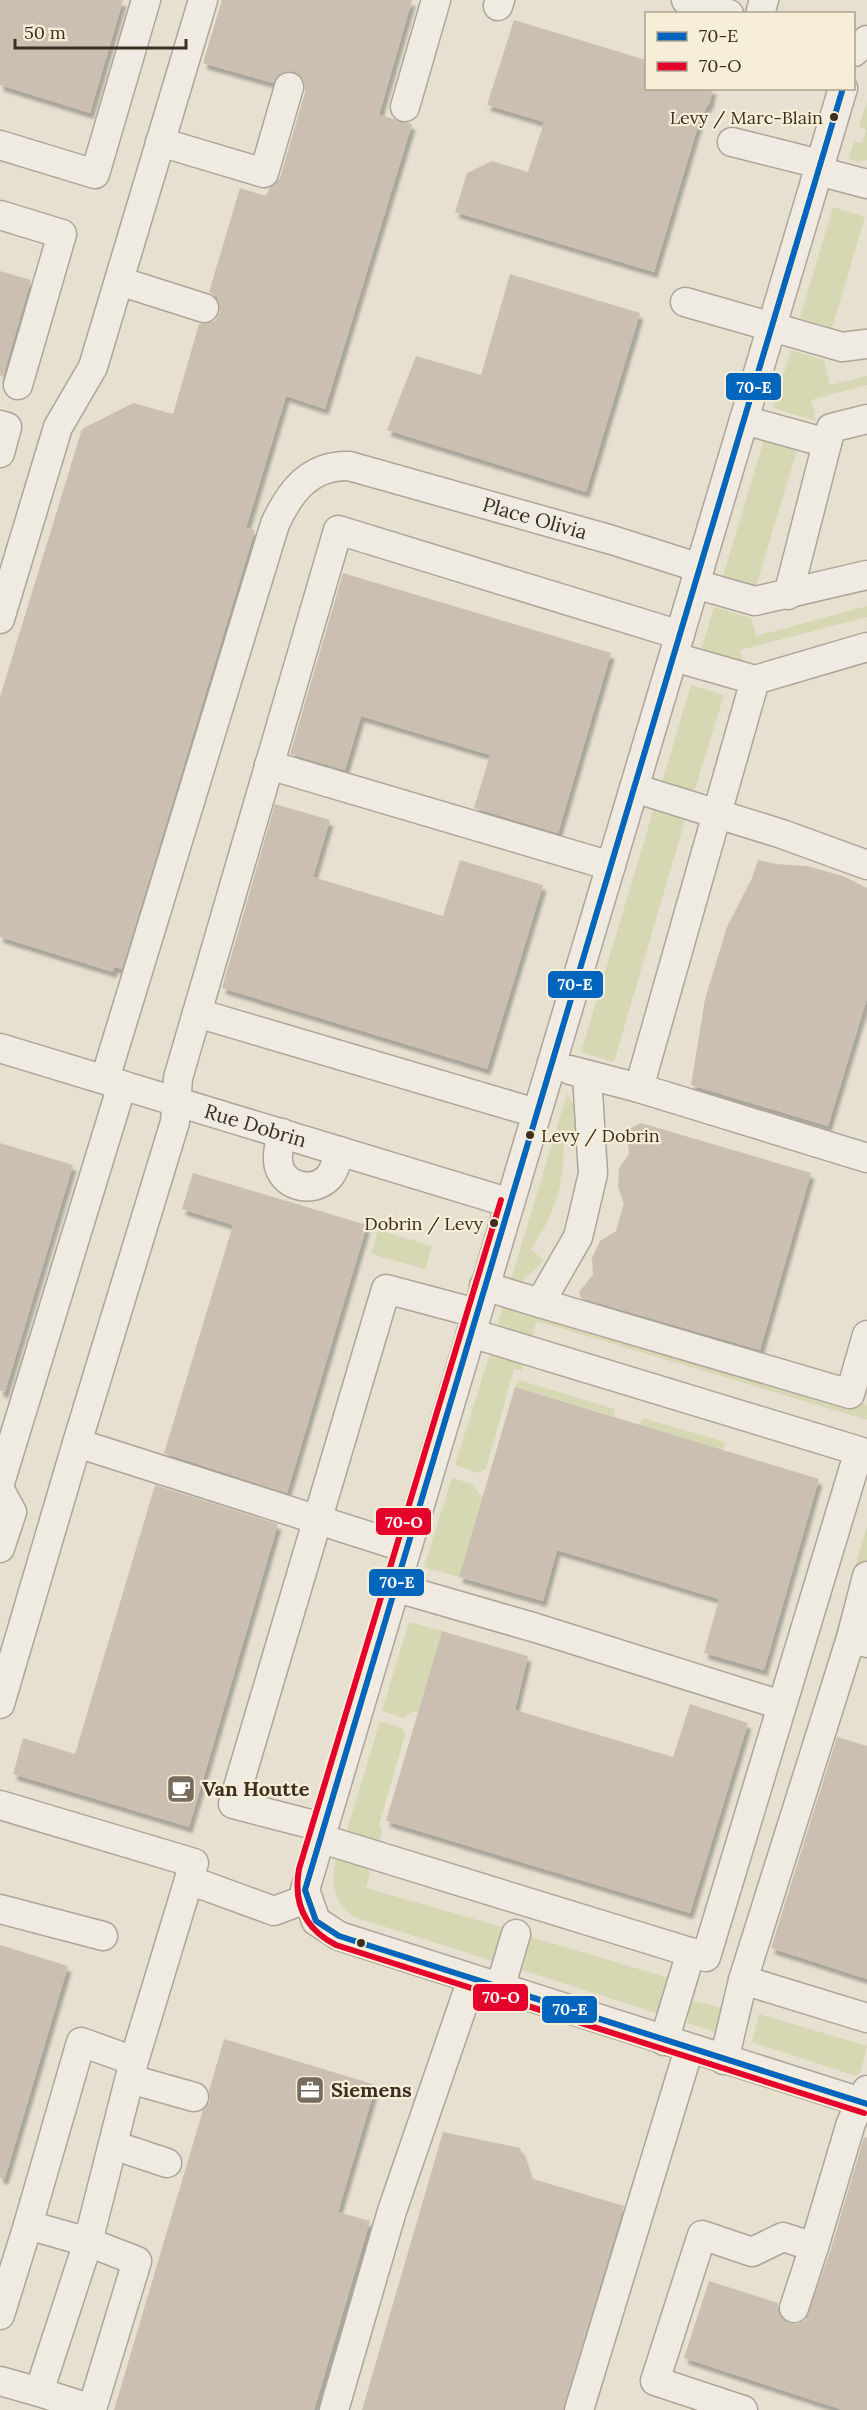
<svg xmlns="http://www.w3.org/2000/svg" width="867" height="2410" font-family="Lora,serif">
<defs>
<filter id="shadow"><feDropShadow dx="3.5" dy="6" stdDeviation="1.5" flood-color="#0004"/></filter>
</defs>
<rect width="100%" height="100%" fill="#e7e0d1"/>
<g fill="#d6d7b3">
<polygon points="867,101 867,160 857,162 849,159 854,141 862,143 866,130 859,127"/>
<polygon points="833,207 865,217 832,328 800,318"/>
<polygon points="791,350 824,360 830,385 867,376 867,385 811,400 816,421 773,408"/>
<polygon points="764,440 797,450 756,586 723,576"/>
<polygon points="867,606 867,617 740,650 743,662 700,653 714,607 751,618 756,636"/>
<polygon points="691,685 724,695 694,792 662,782"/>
<polygon points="654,808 686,817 614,1062 581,1052"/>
<path d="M567,1094l8,13 6,30 -17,3c0,46 -8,71 -33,109l13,12 -28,25 -6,-3z"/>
<polygon points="378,1230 432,1246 425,1269 371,1254"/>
<polygon points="505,1301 864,1403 867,1406 867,1420 537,1321 531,1337 497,1327"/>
<polygon points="490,1353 524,1364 522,1371 514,1369 486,1469 478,1473 455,1465"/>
<polygon points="519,1380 615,1409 613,1416 515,1387"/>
<polygon points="643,1418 725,1442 723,1450 640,1425"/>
<polygon points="452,1478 473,1484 478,1493 483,1496 459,1577 424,1567"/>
<polygon points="867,1526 867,1563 805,1736"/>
<polygon points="409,1622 442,1631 418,1712 413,1711 404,1718 382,1711"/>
<polygon points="380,1721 402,1728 405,1735 379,1825 382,1831 380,1840 375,1843 346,1834"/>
<path d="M336,1857l32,11 2,5 -4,15 139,40 -9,34 -142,-45c-22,-16 -23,-36 -18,-60z"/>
<polygon points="531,1937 669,1978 660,2009 656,2013 522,1970"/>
<polygon points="694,2001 726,2009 718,2033 687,2023 690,2003"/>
<polygon points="759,2014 867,2046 861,2071 856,2076 752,2042"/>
</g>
<g fill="#cbbfb2" filter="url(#shadow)">
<polygon points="0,0 123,0 90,113 0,85"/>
<polygon points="222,0 412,0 379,115 412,124 325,409 286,396 246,528 255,530 122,969 114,967 113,972 0,937 0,697 82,429 133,403 173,414 199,324 215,321 220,312 217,297 209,292 240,188 266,196 269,189 280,178 305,92 305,83 300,75 293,71 278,75 273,83 203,63"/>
<polygon points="514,20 646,60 646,88 713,88 710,102 701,116 654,272 455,212 467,173 492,161 528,172 544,122 487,105"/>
<polygon points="0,271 31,280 3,376 0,376"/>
<polygon points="510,274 640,313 586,492 387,430 416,356 481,375"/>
<polygon points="343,573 611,653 558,833 474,808 490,755 361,716 345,770 290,754"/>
<polygon points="275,804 330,820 313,877 443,916 460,860 543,885 487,1069 222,988"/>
<polygon points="758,860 776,864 807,866 843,876 867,888 867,998 828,1126 691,1085 705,999 727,927 752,878"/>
<polygon points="641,1123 811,1173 760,1350 581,1298 579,1292 593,1275 592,1258 600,1241 616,1231 624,1203 618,1187 619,1168 629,1154 627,1130"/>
<polygon points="0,1143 73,1165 5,1392 0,1391"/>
<polygon points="193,1173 367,1225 287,1493 164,1453 233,1225 182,1209"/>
<polygon points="515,1387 819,1479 764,1670 704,1653 719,1599 557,1550 543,1601 459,1577"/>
<polygon points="155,1485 278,1524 189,1827 13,1774 23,1738 75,1754"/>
<polygon points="442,1631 528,1656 515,1710 673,1757 690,1704 748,1723 690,1913 386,1821"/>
<polygon points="837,1737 867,1746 867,1979 771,1948"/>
<polygon points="0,1945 68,1966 5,2178 0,2178"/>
<polygon points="224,2039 376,2085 338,2212 370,2221 314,2410 114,2410 203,2110 210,2102 209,2091"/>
<polygon points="443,2132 520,2148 530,2178 624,2206 563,2410 362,2410"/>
<polygon points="864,2137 867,2138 867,2410 843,2410 684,2358 709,2281 778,2303 778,2312 788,2323 797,2324 805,2320 830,2252"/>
</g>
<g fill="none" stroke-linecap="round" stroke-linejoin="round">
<g stroke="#ada599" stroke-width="31">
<g id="minor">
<polyline points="686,0 729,14"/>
<polyline points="498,6 500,0"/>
<polyline points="760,14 764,0"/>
<polyline points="854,52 867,40"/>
<polyline points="843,88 305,1890 316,1921 339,1936 867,2104"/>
<polyline points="405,107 436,0"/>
<polyline points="160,142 264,173 289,87"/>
<polyline points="732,142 820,164"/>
<polyline points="0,145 95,174 146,0"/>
<polyline points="818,171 867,184"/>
<polyline points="0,215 62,234 18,385"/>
<polyline points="119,281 204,308"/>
<polyline points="685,302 842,347 866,344"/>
<polyline points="744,420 827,443"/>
<polyline points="0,425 7,427 0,453"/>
<polyline points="695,584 755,601 867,575"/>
<polyline points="788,595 831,428 867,419"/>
<polyline points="0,619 58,427 93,367 203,0"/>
<polyline points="867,647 755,680 639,1088 867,1158"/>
<polyline points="674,657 755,680"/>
<polyline points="269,765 611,866"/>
<polyline points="634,788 782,834 867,865"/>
<polyline points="197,1013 536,1113"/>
<path id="s1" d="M0,1048l510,155"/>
<polyline points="570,1070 639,1088"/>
<path id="s2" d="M105,1079l170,-555c15,-33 35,-59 74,-58l263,74 88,28"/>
<path d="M282,1133c-2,9 -5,19 -4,28 2,25 34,34 51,16 6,-7 8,-17 10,-26"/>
<polyline points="484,1286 540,1303 578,1237 593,1174 587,1075"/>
<polyline points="540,1303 850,1394 867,1335"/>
<polyline points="77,1443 406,1548"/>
<polyline points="0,1483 122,1085"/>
<polyline points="0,1490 12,1512 0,1548"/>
<polyline points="394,1587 536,1628 781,1705"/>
<polyline points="851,1638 867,1576"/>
<polyline points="0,1704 77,1443 175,1122 178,1078 338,530 680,635"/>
<polyline points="0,1805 194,1863 134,2061 88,2242 28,2225 81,2042 134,2061"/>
<polyline points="322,1827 233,1804 386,1289 476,1313"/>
<polyline points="319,1838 706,1957 859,1451 471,1333"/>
<polyline points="189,1880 274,1911 306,1899"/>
<polyline points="0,1909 103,1936"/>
<polyline points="743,1980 851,1638 867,1643"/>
<polyline points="500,1988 516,1934"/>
<polyline points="664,2041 691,1952"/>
<polyline points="724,2060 743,1980 867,2018"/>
<polyline points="130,2079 194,2097"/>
<polyline points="113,2145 167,2163"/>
<polyline points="794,2308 814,2247"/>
<polyline points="0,2315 28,2225"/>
<polyline points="0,2381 39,2392 88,2242 137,2261 92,2409 39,2392"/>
<polyline points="334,2410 392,2211 472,1979"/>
<polyline points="579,2410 689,2049"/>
<polyline points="743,2410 655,2381 702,2235 752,2252 783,2237 814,2247 851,2123 867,2090"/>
</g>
</g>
<use href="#minor" stroke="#efebe3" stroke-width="28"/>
<g stroke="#f7eed8" stroke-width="10">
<polyline id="bus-1" points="843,88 305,1890 316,1921 339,1936 867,2104"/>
</g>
<g stroke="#f7eed8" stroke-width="10">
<path id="bus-2" d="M501,1200l-202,669c-6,34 6,60 37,76l528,168"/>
</g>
<use href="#bus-1" stroke="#0065bd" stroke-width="6"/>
<use href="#bus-2" stroke="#e4002b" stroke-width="6"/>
</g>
<defs>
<g id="cafe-square" transform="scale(1.5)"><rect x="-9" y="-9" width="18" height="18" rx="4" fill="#786c5e" stroke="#f7eed8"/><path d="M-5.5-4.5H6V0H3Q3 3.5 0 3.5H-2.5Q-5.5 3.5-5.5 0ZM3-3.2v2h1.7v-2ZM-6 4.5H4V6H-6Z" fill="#fff"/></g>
<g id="office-square" transform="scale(1.5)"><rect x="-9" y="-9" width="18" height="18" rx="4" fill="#786c5e" stroke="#f7eed8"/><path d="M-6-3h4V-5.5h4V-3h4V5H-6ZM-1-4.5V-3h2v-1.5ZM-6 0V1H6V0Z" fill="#fff"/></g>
</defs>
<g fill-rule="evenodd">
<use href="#cafe-square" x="181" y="1789"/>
<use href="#office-square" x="310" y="2090"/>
</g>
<g fill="#3d2e20" stroke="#f7eed8" stroke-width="2">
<circle cx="834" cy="117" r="5"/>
<circle cx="530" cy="1135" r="5"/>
<circle cx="494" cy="1223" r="5"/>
<circle cx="361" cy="1943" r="5"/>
</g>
<g text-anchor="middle" stroke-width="4.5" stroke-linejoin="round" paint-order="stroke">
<g font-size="18" fill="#3d2e20" stroke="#f7eed8" text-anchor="end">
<text x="823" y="124">Levy / Marc-Blain</text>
<text x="541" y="1142" text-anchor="start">Levy / Dobrin</text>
<text x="483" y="1230">Dobrin / Levy</text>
</g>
<g font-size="20" fill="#3d2e20" stroke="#f7eed8">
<text dy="7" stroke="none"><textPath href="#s2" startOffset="874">Place Olivia</textPath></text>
<text dy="7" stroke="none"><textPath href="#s1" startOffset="267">Rue Dobrin</textPath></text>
</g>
<g font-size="20" font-weight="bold" fill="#3d2e20" stroke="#f7eed8" text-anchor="start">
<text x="202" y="1796">Van Houtte</text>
<text x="331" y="2097">Siemens</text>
</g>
</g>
<g stroke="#f7eed8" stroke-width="2">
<rect x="725" y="372" width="57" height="29" rx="6" fill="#0065bd"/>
<rect x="547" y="970" width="57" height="29" rx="6" fill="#0065bd"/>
<rect x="375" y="1507" width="57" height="29" rx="6" fill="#e4002b"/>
<rect x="368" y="1568" width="57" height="29" rx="6" fill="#0065bd"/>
<rect x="472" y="1983" width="57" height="29" rx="6" fill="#e4002b"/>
<rect x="541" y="1995" width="57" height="29" rx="6" fill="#0065bd"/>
</g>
<g font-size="16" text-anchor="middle" font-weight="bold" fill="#fff">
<text x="754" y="393">70-E</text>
<text x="575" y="990">70-E</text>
<text x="404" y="1528">70-O</text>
<text x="397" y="1588">70-E</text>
<text x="501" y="2003">70-O</text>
<text x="570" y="2015">70-E</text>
</g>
<rect x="645" y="12" width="210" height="78" fill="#f7eed8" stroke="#ada18e" stroke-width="1.5"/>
<rect x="657" y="32" width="30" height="9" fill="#0065bd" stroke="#ada18e" stroke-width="1.5"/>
<text x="699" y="42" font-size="18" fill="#3d2e20">70-E</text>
<rect x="657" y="62" width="30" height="9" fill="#e4002b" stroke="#ada18e" stroke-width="1.5"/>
<text x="699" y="72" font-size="18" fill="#3d2e20">70-O</text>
<path d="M15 39v9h171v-9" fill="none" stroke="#3d2e20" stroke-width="3"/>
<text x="24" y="39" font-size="18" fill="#3d2e20" stroke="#f7eed8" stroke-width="4.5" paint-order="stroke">50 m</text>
</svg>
